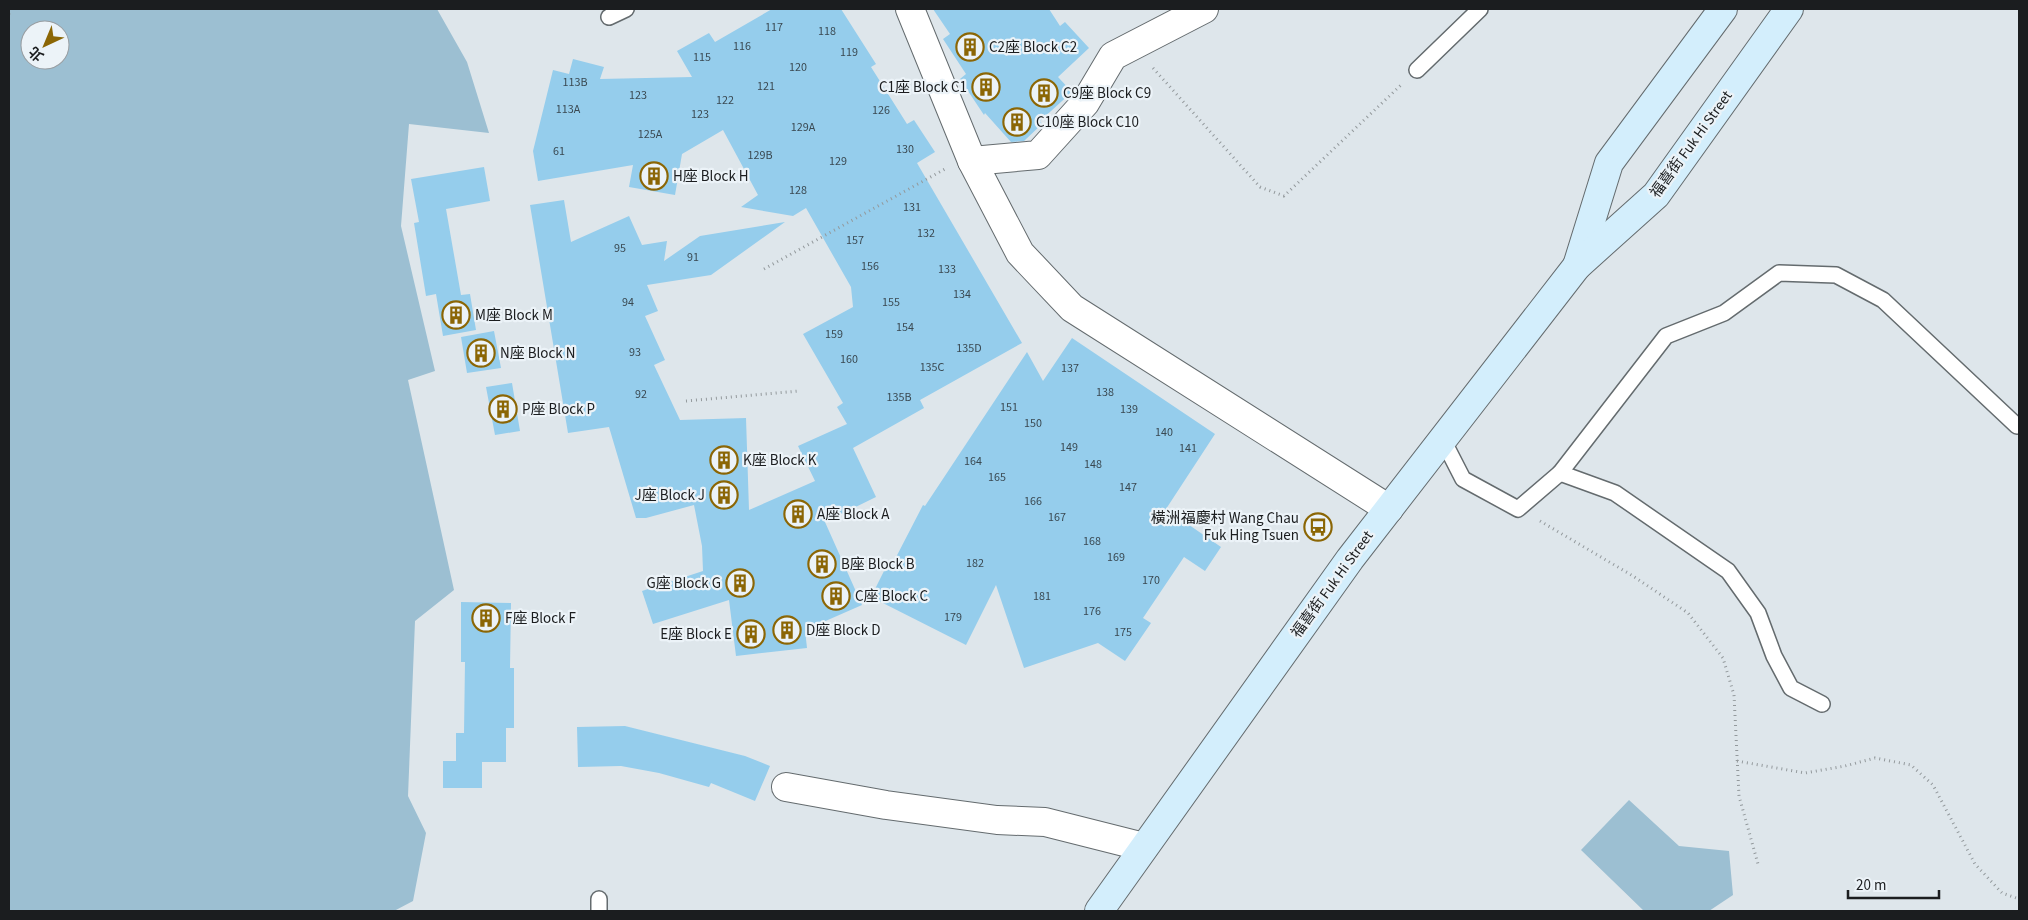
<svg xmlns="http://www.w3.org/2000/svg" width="2028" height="920" font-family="'Source Sans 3','Noto Sans TC',sans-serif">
<rect width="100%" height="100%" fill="#dee6eb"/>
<g fill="#9cbfd2" fill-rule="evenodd">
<path d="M9,9h428l30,53 22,71 -80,-9 -8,102 34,145 -27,9 46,210 -39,31 -7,175 18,37 -13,68 -19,10h-385zM30,30h30v30h-30z"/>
<polygon points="1629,800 1679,846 1729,851 1733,895 1709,911 1644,911 1581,850"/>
</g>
<g fill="#95cdec">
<polygon points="772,9 841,9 876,64 871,67 907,124 914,120 935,152 917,163 1022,343 920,400 924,408 853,448 876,497 825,522 862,605 805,630 807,648 736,656 729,600 653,624 642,591 703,571 702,546 694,505 646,518 636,518 609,427 568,433 530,205 564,200 571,242 629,216 642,245 667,241 664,261 700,236 785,222 711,275 647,285 658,311 645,316 665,360 654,365 680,420 746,418 749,510 815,481 798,446 847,424 837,407 843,403 803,334 853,307 851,287 806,208 793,216 741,207 758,195 723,130 682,154 675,195 629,187 633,165 538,181 533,151 553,70 569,74 573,59 604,67 600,79 692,77 677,51 709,33 715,42"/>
<polygon points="933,9 1049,9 1060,26 1065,22 1089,48 1058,77 1072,92 1040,121 1042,124 1024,141 1011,142 985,113 984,115 960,79 966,74 943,39 950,34"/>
<polygon points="484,167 490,201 446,209 461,295 470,294 476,330 443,336 436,294 426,296 414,223 419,222 411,179"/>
<polygon points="494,331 501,368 467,373 461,337"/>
<polygon points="1072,338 1215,434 1166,509 1221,547 1205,571 1184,557 1143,618 1151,623 1125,661 1098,643 1024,668 996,585 966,645 871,597 888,563 892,565 923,505 925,506 1027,352 1043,381"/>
<polygon points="512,383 520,431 495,435 486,387"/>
<polygon points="461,602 511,603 510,668 514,668 514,728 506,728 506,762 482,762 482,788 443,788 443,761 456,761 456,733 464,733 465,662 461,662"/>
<polygon points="625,726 745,756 770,766 755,801 711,783 709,787 659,773 621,766 578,767 577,727"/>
</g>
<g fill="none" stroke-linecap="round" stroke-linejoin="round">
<g stroke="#646b6e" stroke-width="18">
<g id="lane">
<polyline points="609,17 626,9"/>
<polyline points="1417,70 1480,9"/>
<polyline points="1443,440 1463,479 1518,509 1560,473 1666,336 1724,313 1779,273 1836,275 1883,300 2017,426"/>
<polyline points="1560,473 1615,493 1728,571 1758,613 1774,656 1791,688 1822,704"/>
<polyline points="599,899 599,911"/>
</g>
</g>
<g stroke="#646b6e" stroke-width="30">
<g id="street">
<polyline points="910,9 972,161 1020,253 1072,308 1389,509"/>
<polyline points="972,161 1038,155 1085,103 1113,56 1204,9"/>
<polyline points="786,787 886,805 997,820 1045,822 1144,847"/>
</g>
</g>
<g stroke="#646b6e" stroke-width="30">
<g id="secondary">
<polyline points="1577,266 1609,163 1723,9"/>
<polyline points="1099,911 1350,559 1577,266 1656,195 1789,9"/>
</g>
</g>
<g stroke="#93999c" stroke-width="3" stroke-dasharray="1 4" stroke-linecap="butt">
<polyline points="9,14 11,9"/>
<polyline points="1153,68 1260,187 1284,196 1401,85"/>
<polyline points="764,269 945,169"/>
<polyline points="686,401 799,391"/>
<polyline points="1540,521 1633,576 1688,613 1723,658 1734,695 1739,796 1758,864"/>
<polyline points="1737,761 1805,773 1845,766 1875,758 1911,765 1933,785 1975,864 2002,893 2019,899"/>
</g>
<use href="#lane" stroke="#fff" stroke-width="15"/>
<use href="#street" stroke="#fff" stroke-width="28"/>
<use href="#secondary" stroke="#d3eefc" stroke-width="28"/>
</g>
<defs>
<g id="building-ring" transform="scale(1.4375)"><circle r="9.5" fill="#ecf3f8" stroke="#8b6605" stroke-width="1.5"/><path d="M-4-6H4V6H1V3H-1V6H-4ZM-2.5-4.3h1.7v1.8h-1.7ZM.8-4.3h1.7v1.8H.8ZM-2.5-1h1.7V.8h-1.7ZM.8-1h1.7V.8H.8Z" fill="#8b6605"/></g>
<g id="bus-ring" transform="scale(1.4375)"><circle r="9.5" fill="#ecf3f8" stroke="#8b6605" stroke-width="1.5"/><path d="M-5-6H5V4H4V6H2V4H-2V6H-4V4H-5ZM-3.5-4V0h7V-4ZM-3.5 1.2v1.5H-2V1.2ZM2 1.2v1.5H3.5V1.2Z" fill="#8b6605"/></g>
</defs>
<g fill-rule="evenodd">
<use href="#building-ring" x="970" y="47"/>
<use href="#building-ring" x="986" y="87"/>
<use href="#building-ring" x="1044" y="93"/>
<use href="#building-ring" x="1017" y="122"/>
<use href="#building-ring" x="654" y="176"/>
<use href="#building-ring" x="456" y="315"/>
<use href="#building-ring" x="481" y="353"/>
<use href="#building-ring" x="503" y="409"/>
<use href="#building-ring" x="724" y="460"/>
<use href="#building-ring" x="724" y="495"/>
<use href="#building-ring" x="798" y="514"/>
<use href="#bus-ring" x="1318" y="527"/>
<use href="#building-ring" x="822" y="564"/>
<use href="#building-ring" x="740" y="583"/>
<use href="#building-ring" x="836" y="596"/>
<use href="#building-ring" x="486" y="618"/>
<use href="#building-ring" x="787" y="630"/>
<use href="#building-ring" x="751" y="634"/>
</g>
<g text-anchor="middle" stroke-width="4.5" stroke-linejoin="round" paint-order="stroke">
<g font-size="12" fill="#3a4952">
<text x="774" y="31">117</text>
<text x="827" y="35">118</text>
<text x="742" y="50">116</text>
<text x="849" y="56">119</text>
<text x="702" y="61">115</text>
<text x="798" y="71">120</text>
<text x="575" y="86">113B</text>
<text x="766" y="90">121</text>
<text x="638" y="99">123</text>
<text x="725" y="104">122</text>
<text x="568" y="113">113A</text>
<text x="881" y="114">126</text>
<text x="700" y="118">123</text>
<text x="803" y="131">129A</text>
<text x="650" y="138">125A</text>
<text x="905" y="153">130</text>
<text x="559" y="155">61</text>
<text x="760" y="159">129B</text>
<text x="838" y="165">129</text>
<text x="798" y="194">128</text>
<text x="912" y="211">131</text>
<text x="926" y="237">132</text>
<text x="855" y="244">157</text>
<text x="620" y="252">95</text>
<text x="693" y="261">91</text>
<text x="870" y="270">156</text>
<text x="947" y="273">133</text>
<text x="962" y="298">134</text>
<text x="628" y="306">94</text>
<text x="891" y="306">155</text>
<text x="905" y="331">154</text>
<text x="834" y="338">159</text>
<text x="969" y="352">135D</text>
<text x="635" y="356">93</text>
<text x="849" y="363">160</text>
<text x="932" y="371">135C</text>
<text x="1070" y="372">137</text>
<text x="1105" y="396">138</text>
<text x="641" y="398">92</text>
<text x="899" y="401">135B</text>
<text x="1009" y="411">151</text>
<text x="1129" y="413">139</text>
<text x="1033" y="427">150</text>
<text x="1164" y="436">140</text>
<text x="1069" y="451">149</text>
<text x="1188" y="452">141</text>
<text x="973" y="465">164</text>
<text x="1093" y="468">148</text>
<text x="997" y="481">165</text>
<text x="1128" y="491">147</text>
<text x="1033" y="505">166</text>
<text x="1057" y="521">167</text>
<text x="1092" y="545">168</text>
<text x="1116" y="561">169</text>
<text x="975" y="567">182</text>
<text x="1151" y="584">170</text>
<text x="1042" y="600">181</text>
<text x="1092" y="615">176</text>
<text x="953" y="621">179</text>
<text x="1123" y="636">175</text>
</g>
<g font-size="15" fill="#1b1d1f" stroke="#ecf3f8" text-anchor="start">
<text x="989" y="52">C2座 Block C2</text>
<text x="967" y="92" text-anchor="end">C1座 Block C1</text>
<text x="1063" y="98">C9座 Block C9</text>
<text x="1036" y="127">C10座 Block C10</text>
<text x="673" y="181">H座 Block H</text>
<text x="475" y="320">M座 Block M</text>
<text x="500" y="358">N座 Block N</text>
<text x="522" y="414">P座 Block P</text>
<text x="743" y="465">K座 Block K</text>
<text x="705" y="500" text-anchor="end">J座 Block J</text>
<text x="817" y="519">A座 Block A</text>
<text x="1299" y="523" text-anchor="end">橫洲福慶村 Wang Chau<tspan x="1299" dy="17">Fuk Hing Tsuen</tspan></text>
<text x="841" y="569">B座 Block B</text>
<text x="721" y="588" text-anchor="end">G座 Block G</text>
<text x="855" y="601">C座 Block C</text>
<text x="505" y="623">F座 Block F</text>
<text x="806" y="635">D座 Block D</text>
<text x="732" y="639" text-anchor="end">E座 Block E</text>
</g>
<g font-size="15" fill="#1b1d1f" stroke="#ecf3f8">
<text transform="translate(1691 144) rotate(-54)" y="5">福喜街 Fuk Hi Street</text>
<text transform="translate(1332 584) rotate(-54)" y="5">福喜街 Fuk Hi Street</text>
</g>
</g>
<rect width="2028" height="920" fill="none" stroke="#1b1d1f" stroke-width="20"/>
<g transform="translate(45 45) rotate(224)"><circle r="24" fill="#ecf3f8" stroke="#989da1"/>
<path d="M0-4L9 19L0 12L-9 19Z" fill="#8b6605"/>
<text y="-8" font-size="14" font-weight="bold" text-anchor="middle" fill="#1b1d1f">北</text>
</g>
<path d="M1848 890v8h91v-8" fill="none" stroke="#1b1d1f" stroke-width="2.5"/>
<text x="1856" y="890" font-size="15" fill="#1b1d1f" stroke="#ecf3f8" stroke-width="4" paint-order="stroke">20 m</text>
</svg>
